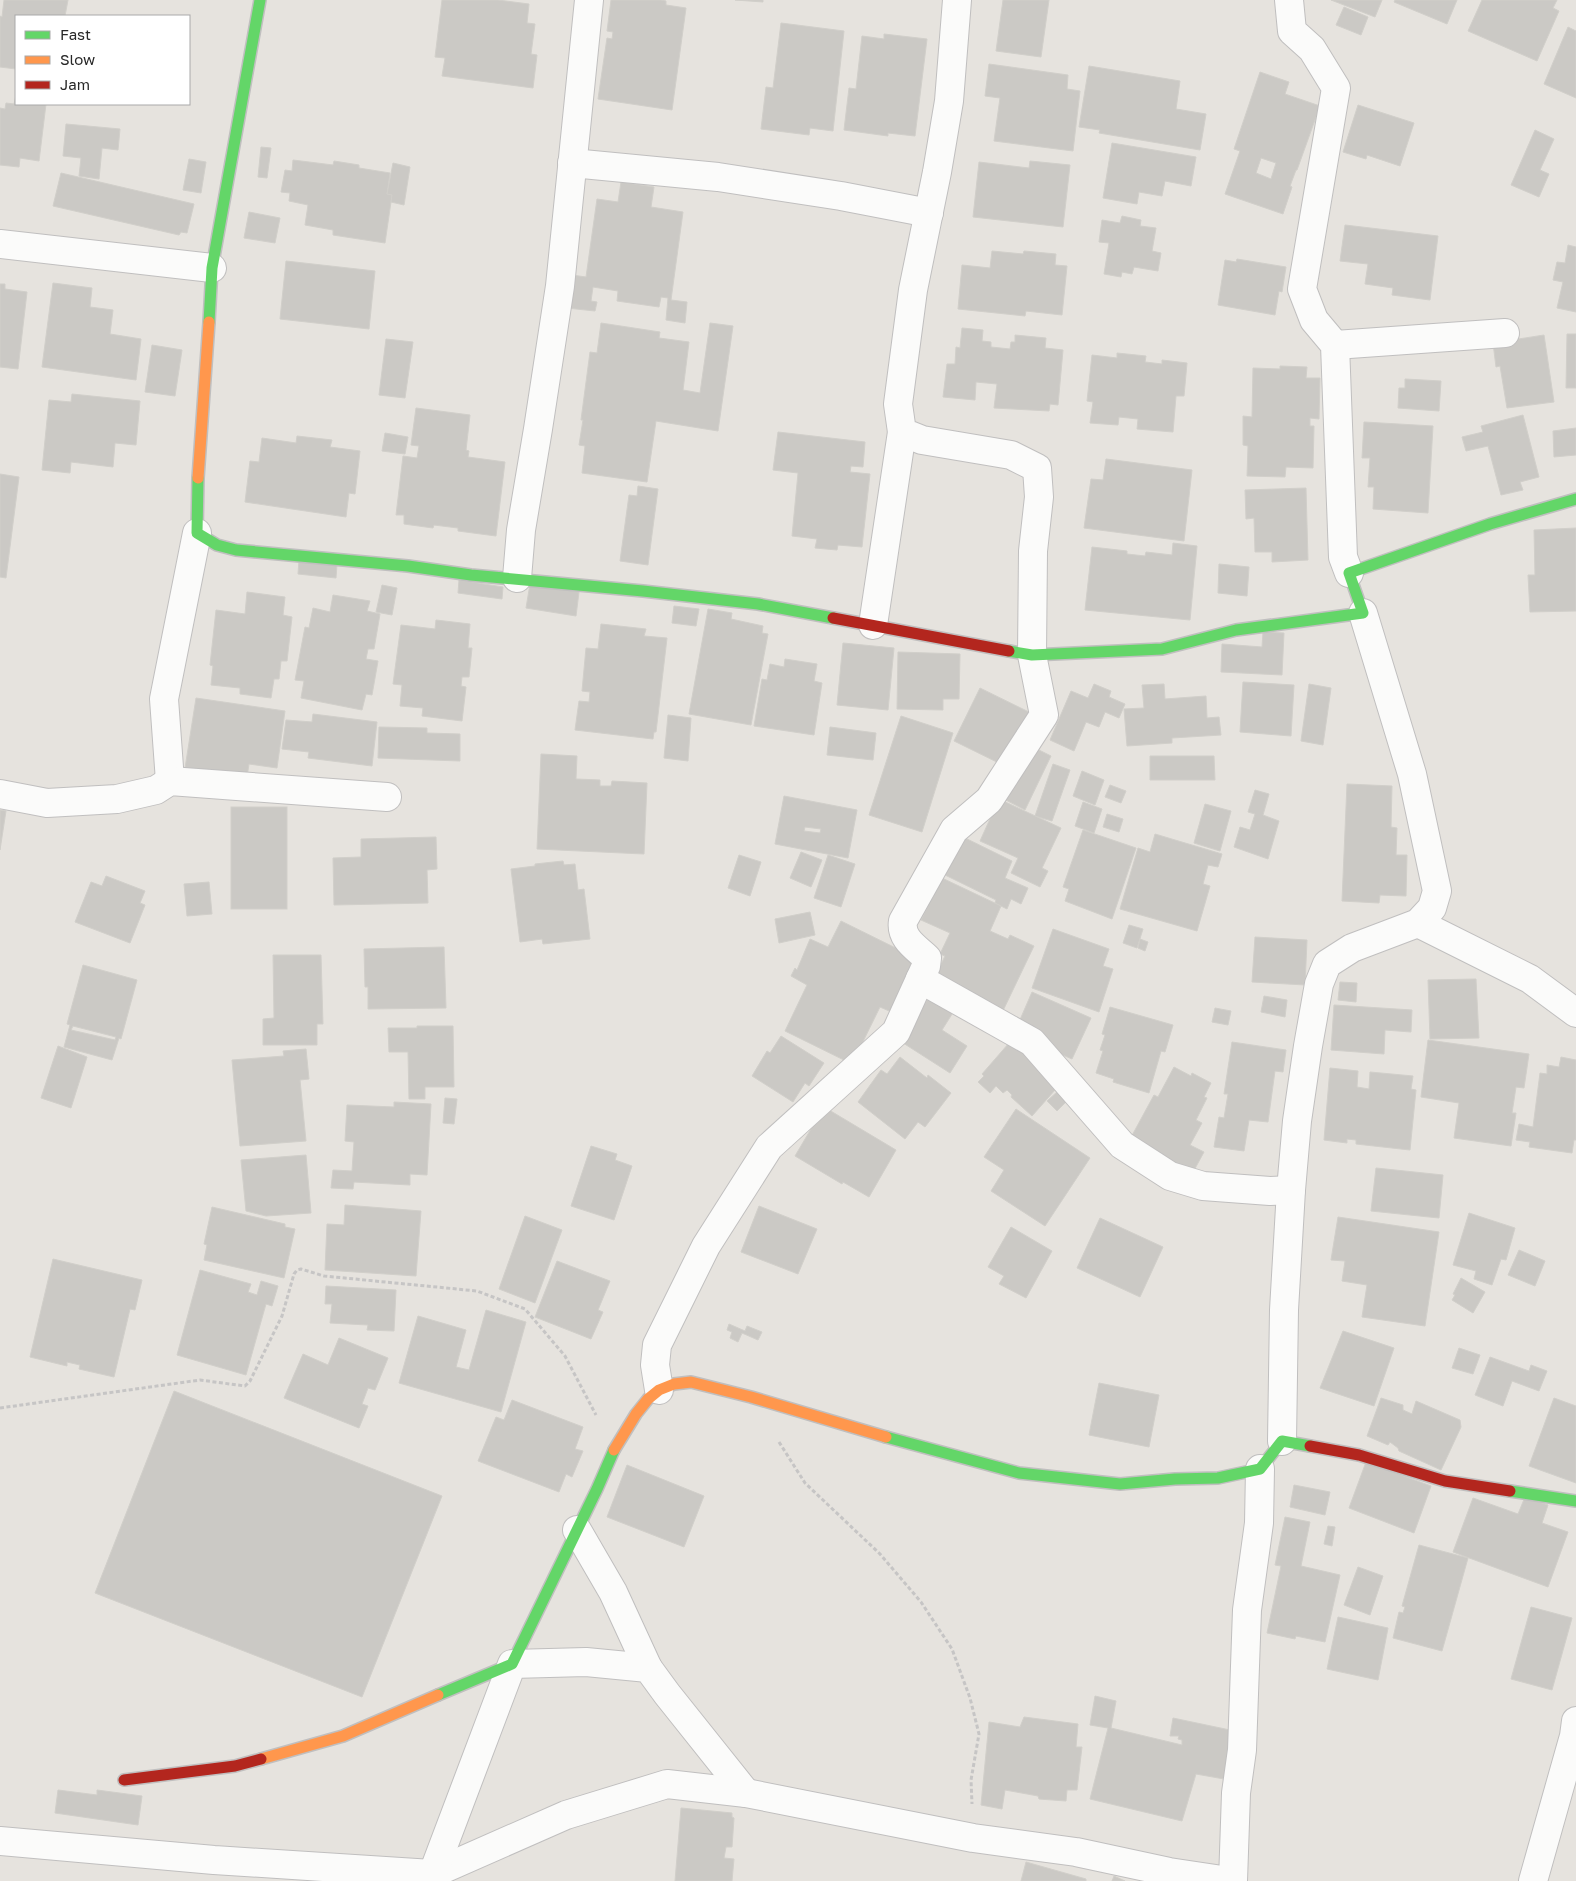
<svg xmlns="http://www.w3.org/2000/svg" width="1576" height="1881" font-family="'Golos Text',sans-serif">
<rect width="100%" height="100%" fill="#e6e3de"/>
<g fill="#cbc9c5" stroke="#d1cfca" fill-rule="evenodd">
<polygon points="4,0 68,0 65,16 16,16 16,69 0,67 0,16 2,17"/>
<polygon points="442,0 498,0 529,4 527,23 535,24 531,54 537,55 533,88 442,76 445,58 435,57"/>
<polygon points="611,0 661,0 666,1 666,5 686,8 672,110 598,99 607,38 612,39 613,32 607,31"/>
<polygon points="735,0 763,0 763,2"/>
<polygon points="1003,0 1049,0 1041,57 996,51"/>
<polygon points="1331,0 1382,0 1375,17"/>
<polygon points="1395,0 1457,0 1447,24 1394,2"/>
<polygon points="1482,0 1557,0 1553,8 1559,11 1537,61 1468,31"/>
<polygon points="1344,7 1368,17 1361,35 1336,25"/>
<polygon points="781,23 844,31 833,131 810,128 809,135 761,129 766,87 773,88"/>
<polygon points="1568,27 1576,31 1576,98 1544,84"/>
<polygon points="884,34 927,39 915,136 888,133 888,136 844,130 849,88 856,89 862,36 884,39"/>
<polygon points="989,64 1068,75 1067,89 1080,91 1073,151 994,141 1000,98 985,96"/>
<polygon points="1089,66 1180,81 1176,109 1206,114 1200,150 1099,133 1100,130 1079,127"/>
<path d="M1260,72l29,10 -4,12 35,12 -23,64h-1l-6,16 2,1 -9,27 -58,-20 15,-43 -6,-2zM1261,158l15,5 -5,16 -15,-6z"/>
<polygon points="16,95 16,104 46,104 39,161 20,158 19,167 0,165 0,108 5,109 6,103 14,104"/>
<polygon points="1358,105 1414,123 1400,166 1367,155 1366,159 1343,152"/>
<polygon points="66,124 120,129 118,150 102,148 99,179 79,176 81,158 63,156"/>
<polygon points="1535,130 1554,139 1540,170 1549,174 1539,197 1511,185"/>
<polygon points="1112,143 1196,157 1191,186 1165,181 1162,196 1139,192 1137,204 1103,198"/>
<polygon points="261,147 271,148 267,178 258,177"/>
<polygon points="189,159 206,162 201,193 183,190"/>
<polygon points="293,160 333,165 334,161 359,165 359,168 390,173 387,194 392,195 385,243 333,235 333,230 305,225 308,205 289,201 290,193 281,192 285,170 292,171"/>
<polygon points="1030,161 1070,165 1063,227 973,217 979,162 1029,168"/>
<polygon points="393,163 410,167 404,205 391,202 392,195 387,194"/>
<polygon points="61,173 194,204 187,233 181,232 179,235 53,206"/>
<polygon points="621,182 654,187 651,207 683,212 671,300 687,302 685,323 666,320 668,298 661,297 659,307 617,301 618,291 593,287 591,301 597,302 595,311 567,308 572,275 586,277 597,199 618,202"/>
<polygon points="249,212 280,218 275,243 244,238"/>
<polygon points="1122,216 1141,220 1140,226 1156,228 1152,251 1161,253 1158,271 1134,267 1132,274 1122,272 1121,277 1104,274 1109,243 1099,242 1102,220 1120,223"/>
<polygon points="1345,225 1438,236 1430,300 1392,295 1393,288 1365,284 1368,264 1340,261"/>
<polygon points="1568,245 1576,247 1576,312 1557,308 1563,282 1553,280 1557,262 1565,263"/>
<polygon points="992,251 1023,254 1024,251 1056,254 1055,265 1067,266 1062,315 1026,311 1025,316 958,309 962,265 990,268"/>
<polygon points="1237,259 1286,267 1282,292 1279,291 1275,315 1218,305 1225,260 1236,262"/>
<polygon points="286,261 375,271 369,329 280,319"/>
<polygon points="53,283 92,288 90,307 113,310 110,334 141,339 136,380 42,367"/>
<polygon points="0,284 5,284 5,289 27,292 18,369 0,367"/>
<polygon points="601,323 660,332 659,338 689,342 683,390 700,393 710,323 733,326 718,431 656,421 647,482 582,473 585,446 579,445 583,420 581,420 590,352 597,353"/>
<polygon points="962,328 983,330 982,341 991,342 991,347 1010,349 1011,342 1015,342 1015,335 1046,338 1045,348 1063,350 1058,405 1050,404 1049,411 994,408 997,384 976,382 975,400 943,397 947,364 955,364 956,347 960,348"/>
<polygon points="1567,334 1576,334 1576,388 1566,388"/>
<polygon points="1544,335 1554,402 1507,408 1500,366 1496,367 1493,343"/>
<polygon points="386,339 413,342 405,398 379,395"/>
<polygon points="152,345 182,350 175,396 145,392"/>
<polygon points="1117,353 1146,356 1145,362 1162,364 1162,360 1187,363 1184,396 1176,396 1173,432 1137,429 1138,419 1119,417 1118,425 1090,423 1093,402 1087,401 1092,355 1117,358"/>
<polygon points="1280,366 1307,367 1306,378 1320,378 1319,419 1310,418 1310,426 1314,426 1313,468 1286,467 1285,477 1247,476 1248,446 1243,445 1243,416 1252,417 1253,368 1280,369"/>
<polygon points="1405,379 1441,381 1439,411 1398,408 1399,388 1405,388"/>
<polygon points="72,394 140,401 136,445 115,443 113,467 71,462 70,473 42,470 49,400 71,402"/>
<polygon points="416,408 470,415 466,450 469,451 468,457 505,462 496,536 458,531 458,528 434,525 433,528 404,524 404,515 396,515 403,456 417,458 419,446 411,445"/>
<polygon points="1523,415 1539,477 1520,482 1523,490 1501,495 1488,446 1466,451 1462,437 1483,432 1481,426"/>
<polygon points="1364,422 1433,426 1428,513 1373,509 1374,487 1368,487 1370,458 1362,458"/>
<polygon points="1576,428 1576,455 1554,457 1553,431"/>
<polygon points="778,432 865,442 863,467 851,466 850,472 870,474 862,547 838,545 837,550 815,548 817,539 792,536 798,473 773,470"/>
<polygon points="385,433 408,437 405,454 382,451"/>
<polygon points="297,436 332,440 330,447 360,451 355,494 349,493 346,517 245,502 250,461 259,462 262,438 296,443"/>
<polygon points="1106,459 1192,470 1184,541 1084,528 1091,479 1103,480"/>
<polygon points="0,474 19,477 6,578 0,577"/>
<polygon points="638,486 658,489 648,565 620,561 629,495 637,496"/>
<polygon points="1306,488 1308,560 1272,562 1272,552 1255,552 1254,518 1246,519 1245,490"/>
<polygon points="1576,528 1576,611 1530,612 1528,575 1535,575 1534,530"/>
<polygon points="1173,543 1197,546 1190,620 1085,610 1092,547 1127,551 1127,554 1145,556 1146,552 1172,555"/>
<polygon points="299,560 337,564 336,578 298,574"/>
<polygon points="1219,564 1249,567 1247,596 1218,593"/>
<polygon points="459,580 503,587 502,599 458,593"/>
<polygon points="530,584 579,592 576,616 526,608"/>
<polygon points="382,585 397,588 392,615 376,612"/>
<polygon points="247,592 285,597 283,615 292,617 287,661 281,661 279,679 274,679 271,698 240,694 240,688 211,685 213,666 210,665 216,610 245,614"/>
<polygon points="333,595 370,601 367,611 380,614 374,649 368,649 366,659 378,661 372,695 366,694 362,710 301,698 304,681 295,680 305,627 309,628 313,608 330,612"/>
<polygon points="674,606 699,609 696,626 672,623"/>
<polygon points="708,609 732,613 731,619 763,626 762,633 768,634 751,725 689,714"/>
<polygon points="436,620 470,624 468,648 472,648 469,677 462,677 461,686 466,687 462,721 422,716 423,708 400,706 402,685 393,684 401,625 435,629"/>
<polygon points="601,624 646,629 644,636 667,638 656,732 654,732 653,739 575,730 579,701 589,702 590,692 582,691 586,648 598,649"/>
<polygon points="1263,632 1284,633 1282,675 1221,672 1222,644 1262,647"/>
<polygon points="843,643 894,648 888,710 837,705"/>
<polygon points="898,652 960,654 959,699 943,699 943,710 897,709"/>
<polygon points="785,659 817,664 814,681 822,683 814,735 754,726 762,679 767,680 770,664 784,667"/>
<polygon points="1243,682 1294,685 1291,736 1240,732"/>
<polygon points="1094,684 1111,691 1109,697 1125,704 1119,718 1105,712 1099,727 1086,722 1074,751 1050,740 1071,691 1088,698"/>
<polygon points="1164,684 1165,699 1206,696 1207,718 1219,717 1221,735 1172,738 1172,743 1127,746 1124,709 1144,708 1142,685"/>
<polygon points="1309,684 1331,688 1323,745 1301,741"/>
<polygon points="980,688 1035,715 1009,768 954,741"/>
<polygon points="196,698 285,711 277,768 249,764 247,777 185,768"/>
<polygon points="313,714 377,722 372,766 308,758 309,752 282,749 286,720 312,722"/>
<polygon points="668,715 691,718 688,761 664,758"/>
<polygon points="901,716 953,733 922,832 869,815"/>
<polygon points="379,727 427,728 427,733 460,734 460,761 378,758"/>
<polygon points="830,727 876,733 873,760 827,755"/>
<polygon points="1027,744 1051,756 1025,810 1002,798"/>
<polygon points="541,754 577,756 576,779 600,780 600,786 611,786 612,781 647,783 644,854 537,849"/>
<polygon points="1150,756 1214,756 1215,780 1150,780"/>
<polygon points="1053,764 1070,770 1052,821 1035,816"/>
<polygon points="1082,771 1104,780 1095,805 1073,796"/>
<polygon points="1347,784 1392,786 1391,827 1397,828 1396,855 1407,855 1406,896 1380,895 1379,903 1342,901"/>
<polygon points="1110,785 1126,791 1121,803 1105,797"/>
<polygon points="1255,790 1269,794 1263,815 1279,821 1268,859 1234,847 1240,827 1250,830 1255,814 1248,812"/>
<path d="M784,796l73,14 -9,48 -73,-14zM805,827l16,2 -1,4 -16,-2z"/>
<polygon points="999,799 1061,828 1042,868 1048,871 1040,887 1011,873 1018,858 980,841"/>
<polygon points="1083,802 1102,809 1094,833 1075,826"/>
<polygon points="1205,804 1231,811 1220,851 1194,843"/>
<rect x="231" y="807" width="56" height="102"/>
<polygon points="0,810 6,811 0,850"/>
<polygon points="1107,814 1123,819 1119,832 1103,827"/>
<polygon points="1083,830 1136,848 1112,919 1065,901 1069,889 1063,887"/>
<polygon points="1155,834 1222,854 1218,867 1208,865 1203,884 1210,886 1197,931 1120,909 1138,848 1150,852"/>
<polygon points="959,835 1012,861 1005,878 1028,888 1021,904 1011,899 1007,909 995,903 996,900 941,873"/>
<polygon points="436,837 437,869 427,870 428,903 334,905 333,858 361,857 361,839"/>
<polygon points="801,852 822,860 811,887 790,878"/>
<polygon points="739,855 761,862 750,896 728,888"/>
<polygon points="828,855 855,864 841,907 814,898"/>
<polygon points="563,861 564,865 575,864 578,890 584,889 590,939 543,944 542,939 520,942 511,869 535,866 535,864"/>
<polygon points="106,876 145,891 140,903 145,905 130,943 75,922 91,882 102,886"/>
<polygon points="942,878 1001,906 990,931 1008,939 1010,935 1034,946 1000,1017 932,984 945,956 940,954 950,933 921,920"/>
<polygon points="209,882 212,914 187,916 184,884"/>
<polygon points="810,912 815,935 779,943 775,919"/>
<polygon points="841,921 920,960 896,1014 880,1007 852,1064 785,1031 807,985 791,976 795,968 797,970 810,939 828,947"/>
<polygon points="1129,925 1143,929 1137,948 1123,943"/>
<polygon points="1053,929 1109,949 1103,966 1113,969 1099,1012 1032,988"/>
<polygon points="1255,937 1307,940 1305,985 1252,982"/>
<polygon points="1140,939 1148,942 1145,951 1138,948"/>
<polygon points="444,947 446,1008 368,1009 368,987 365,987 364,949"/>
<polygon points="273,955 321,955 323,1024 317,1024 317,1045 263,1045 263,1019 274,1018"/>
<path d="M83,965l54,15 -16,59 -2,-1 -7,22 -48,-13 6,-22 -3,-1zM73,1026l43,11 -1,3 -44,-10z"/>
<polygon points="1476,979 1479,1038 1430,1039 1428,980"/>
<polygon points="1340,982 1357,983 1356,1002 1338,1000"/>
<polygon points="1032,992 1091,1018 1072,1059 1049,1049 1016,1029"/>
<polygon points="930,996 954,1011 942,1030 967,1046 950,1073 900,1041"/>
<polygon points="1264,996 1287,1000 1285,1017 1261,1012"/>
<polygon points="1334,1005 1412,1010 1411,1032 1385,1030 1384,1054 1331,1050"/>
<polygon points="1110,1007 1173,1025 1165,1052 1161,1051 1149,1093 1113,1082 1114,1079 1096,1073 1103,1051 1100,1050 1105,1035 1102,1034"/>
<polygon points="1215,1008 1231,1011 1228,1025 1212,1022"/>
<polygon points="417,1026 453,1026 454,1087 425,1087 425,1099 409,1099 408,1052 389,1052 388,1028 417,1028"/>
<polygon points="1016,1035 1063,1081 1032,1116 1011,1097 1012,1095 1007,1090 1003,1093 996,1086 990,1093 978,1082 984,1076 982,1074"/>
<polygon points="781,1036 824,1063 809,1086 805,1083 793,1102 752,1076 767,1051 770,1053"/>
<polygon points="1428,1040 1529,1054 1524,1088 1516,1087 1512,1113 1516,1113 1511,1146 1454,1138 1459,1103 1421,1097"/>
<polygon points="1232,1042 1286,1050 1283,1072 1275,1071 1268,1122 1249,1120 1244,1151 1214,1147 1219,1117 1224,1118 1228,1094 1224,1094"/>
<polygon points="58,1046 87,1057 71,1108 41,1098"/>
<polygon points="306,1049 309,1079 300,1080 306,1141 240,1146 232,1060 284,1056 283,1051"/>
<polygon points="900,1057 927,1078 928,1075 951,1093 925,1127 918,1122 905,1139 858,1102 881,1070 887,1074"/>
<polygon points="1561,1057 1576,1060 1576,1140 1574,1140 1572,1153 1529,1147 1530,1142 1516,1140 1519,1124 1533,1127 1540,1073 1547,1074 1547,1065 1559,1067"/>
<polygon points="1174,1067 1191,1076 1192,1073 1211,1083 1204,1097 1207,1098 1196,1120 1202,1123 1190,1145 1204,1152 1192,1174 1129,1141 1154,1095 1158,1097"/>
<polygon points="1330,1068 1358,1071 1357,1087 1369,1089 1370,1072 1413,1076 1411,1089 1416,1090 1410,1150 1356,1144 1356,1140 1347,1139 1347,1143 1324,1140"/>
<polygon points="1058,1091 1068,1100 1057,1111 1047,1101"/>
<polygon points="445,1098 457,1099 454,1124 443,1123"/>
<polygon points="394,1102 431,1104 427,1175 410,1174 410,1185 354,1182 353,1189 331,1188 333,1170 352,1171 354,1142 345,1141 347,1105 394,1107"/>
<polygon points="824,1107 896,1150 869,1197 843,1182 842,1184 795,1156"/>
<polygon points="1016,1109 1090,1158 1045,1226 991,1191 1004,1170 984,1157"/>
<polygon points="591,1146 617,1154 615,1160 632,1166 614,1220 571,1206"/>
<polygon points="306,1155 311,1213 266,1216 246,1211 241,1160"/>
<polygon points="1376,1168 1443,1175 1439,1218 1371,1211"/>
<polygon points="345,1205 421,1211 416,1276 325,1270 327,1224 344,1225"/>
<polygon points="759,1206 817,1229 798,1274 741,1252"/>
<polygon points="212,1207 285,1224 285,1227 295,1229 284,1278 204,1260 207,1245 204,1244"/>
<polygon points="1469,1213 1515,1228 1506,1260 1501,1259 1492,1285 1474,1279 1476,1271 1453,1265"/>
<polygon points="525,1216 562,1230 535,1303 499,1289"/>
<polygon points="1338,1217 1439,1232 1425,1326 1362,1317 1367,1285 1342,1281 1345,1261 1331,1260"/>
<polygon points="1100,1218 1163,1247 1140,1297 1077,1268"/>
<polygon points="1011,1227 1052,1251 1026,1298 999,1284 1004,1276 988,1267"/>
<polygon points="1519,1250 1545,1261 1535,1286 1508,1275"/>
<polygon points="53,1259 142,1280 135,1310 130,1309 114,1377 79,1369 80,1365 67,1362 67,1366 30,1357"/>
<polygon points="557,1261 610,1281 598,1310 603,1312 591,1339 535,1317"/>
<polygon points="200,1270 251,1284 248,1292 257,1295 261,1281 278,1286 272,1306 266,1304 246,1375 177,1355"/>
<polygon points="1461,1278 1485,1292 1473,1313 1452,1300 1455,1295 1453,1294"/>
<polygon points="326,1286 396,1290 394,1331 367,1330 368,1325 330,1323 332,1304 325,1304"/>
<polygon points="486,1310 526,1322 501,1412 399,1383 418,1316 466,1330 456,1367 469,1370"/>
<polygon points="729,1324 745,1331 747,1326 762,1332 758,1340 742,1333 738,1342 730,1338 732,1332 727,1330"/>
<polygon points="1343,1331 1394,1348 1374,1406 1320,1388"/>
<polygon points="339,1338 388,1358 375,1390 368,1388 362,1404 368,1406 359,1428 284,1398 303,1354 328,1365"/>
<polygon points="1459,1348 1480,1355 1473,1374 1452,1368"/>
<polygon points="1490,1357 1529,1371 1531,1365 1547,1371 1539,1391 1512,1381 1503,1406 1475,1395"/>
<polygon points="1099,1383 1159,1395 1149,1447 1089,1435"/>
<polygon points="174,1391 442,1496 362,1697 95,1593"/>
<polygon points="1381,1398 1403,1405 1403,1410 1412,1414 1416,1401 1460,1420 1461,1427 1441,1470 1399,1451 1398,1448 1390,1442 1388,1445 1367,1436"/>
<polygon points="1554,1398 1576,1406 1576,1483 1529,1466"/>
<polygon points="512,1400 583,1427 575,1449 583,1451 572,1477 566,1474 559,1492 478,1461 496,1417 504,1420"/>
<polygon points="1366,1462 1431,1486 1414,1533 1349,1508"/>
<polygon points="627,1465 704,1496 684,1547 607,1517"/>
<polygon points="1294,1485 1330,1492 1325,1515 1290,1507"/>
<polygon points="1525,1497 1548,1505 1542,1523 1568,1532 1548,1587 1453,1552 1473,1498 1518,1514"/>
<polygon points="1285,1517 1310,1522 1301,1566 1340,1575 1325,1642 1296,1636 1295,1639 1267,1633 1281,1566 1275,1565"/>
<polygon points="1328,1526 1335,1527 1332,1546 1324,1544"/>
<polygon points="1419,1545 1468,1558 1442,1651 1393,1638 1399,1612 1403,1613 1405,1607 1402,1606"/>
<polygon points="1358,1567 1383,1576 1370,1615 1344,1605"/>
<polygon points="1531,1607 1572,1618 1552,1690 1511,1679"/>
<polygon points="1338,1617 1388,1628 1378,1680 1327,1669"/>
<polygon points="1095,1696 1116,1701 1111,1728 1182,1745 1182,1740 1178,1739 1179,1736 1170,1736 1173,1718 1230,1730 1224,1779 1196,1774 1182,1821 1090,1799 1108,1728 1090,1725"/>
<polygon points="1024,1717 1078,1724 1076,1747 1082,1747 1077,1790 1067,1790 1066,1801 1039,1799 1038,1796 1005,1790 1002,1809 981,1805 989,1722 1020,1727"/>
<polygon points="58,1790 97,1795 97,1790 142,1796 138,1825 55,1813"/>
<polygon points="681,1808 732,1813 732,1817 734,1818 732,1847 726,1847 724,1858 734,1859 732,1881 675,1881"/>
<polygon points="1026,1862 1086,1879 1086,1881 1021,1881"/>
<polygon points="1114,1876 1125,1881 1112,1881"/>
</g>
<g fill="none" stroke-linecap="round" stroke-linejoin="round">
<g stroke="#c0bfbf" stroke-width="30">
<g id="street">
<polyline points="1289,0 1292,31 1312,49 1336,88 1302,289 1314,320 1335,345 1343,557 1349,573"/>
<polyline points="572,163 718,177 841,196 929,213"/>
<polyline points="0,244 212,268"/>
<polyline points="1335,345 1505,333"/>
<polyline points="517,578 521,530 538,429 560,286 589,0"/>
<polyline points="873,625 902,432"/>
<polyline points="170,781 164,699 197,533"/>
<polyline points="0,794 47,803 117,799 156,790 170,781 387,797"/>
<polyline points="1418,923 1530,979 1576,1013"/>
<polyline points="920,979 1032,1042 1122,1145 1170,1176 1203,1186 1270,1191 1291,1190"/>
<path d="M659,1390l-4,-25 2,-20 49,-99 63,-99 127,-115 30,-66 1,-8c-12,-11 -27,-20 -24,-37l51,-91 35,-30 55,-85 -12,-60 1,-104 6,-54 -2,-29 -26,-13 -89,-15 -20,-8 -4,-28 15,-114 24,-118 12,-71 8,-101"/>
<polyline points="1282,1441 1284,1310 1291,1190 1297,1121 1308,1046 1319,984 1327,964 1352,948 1418,923 1432,908 1437,891 1412,774 1363,613"/>
<polyline points="577,1530 613,1592 648,1668"/>
<polyline points="0,1841 214,1860 432,1874 566,1815 667,1784 746,1793 973,1838 1076,1852 1169,1872 1229,1881"/>
<polyline points="430,1881 512,1664 586,1662 648,1668 667,1694 746,1793"/>
<polyline points="1233,1881 1236,1793 1242,1750 1247,1610 1259,1523 1260,1469"/>
<polyline points="1533,1881 1574,1736 1576,1721"/>
</g>
</g>
<g stroke="#c0bfbf" stroke-width="14">
<g id="fast">
<polyline points="209,322 212,268 260,0"/>
<polyline points="198,478 197,533 217,545 236,550 408,566 471,575 643,591 758,604 833,618"/>
<polyline points="1009,651 1032,655 1162,649 1236,630 1363,613 1349,573 1490,524 1576,499"/>
<polyline points="886,1437 1019,1473 1120,1484 1175,1479 1218,1478 1260,1469 1282,1441 1310,1446"/>
<polyline points="1510,1491 1576,1501"/>
<polyline points="438,1695 512,1664 597,1489 614,1450"/>
</g>
</g>
<g stroke="#c0bfbf" stroke-width="14">
<g id="slow">
<polyline points="198,478 209,322"/>
<polyline points="614,1450 636,1414 648,1399 659,1390 674,1384 691,1382 751,1397 886,1437"/>
<polyline points="261,1759 343,1736 438,1695"/>
</g>
</g>
<g stroke="#c0bfbf" stroke-width="14">
<g id="jam">
<polyline points="833,618 1009,651"/>
<polyline points="1310,1446 1359,1455 1445,1481 1510,1491"/>
<polyline points="124,1780 235,1766 261,1759"/>
</g>
</g>
<g stroke="#c6c5c5" stroke-width="3" stroke-dasharray="4 2.5" stroke-linecap="butt">
<polyline points="0,1408 200,1380 245,1386 250,1381 282,1316 294,1274 297,1270 301,1269 324,1276 477,1291 525,1309 565,1356 596,1415"/>
<polyline points="779,1442 805,1483 880,1554 921,1602 952,1649 970,1698 979,1734 971,1780 972,1804"/>
</g>
<use href="#street" stroke="#fbfbfa" stroke-width="28"/>
<use href="#fast" stroke="#63d668" stroke-width="11"/>
<use href="#slow" stroke="#ff974d" stroke-width="11"/>
<use href="#jam" stroke="#b3261e" stroke-width="11"/>
</g>
<rect x="15" y="15" width="175" height="90" fill="#ffffff" stroke="#a9a9a9"/>
<rect x="25" y="31" width="25" height="8" fill="#63d668" stroke="#a9a9a9"/>
<text x="60" y="40" font-size="15" fill="#282828">Fast</text>
<rect x="25" y="56" width="25" height="8" fill="#ff974d" stroke="#a9a9a9"/>
<text x="60" y="65" font-size="15" fill="#282828">Slow</text>
<rect x="25" y="81" width="25" height="8" fill="#b3261e" stroke="#a9a9a9"/>
<text x="60" y="90" font-size="15" fill="#282828">Jam</text>
</svg>
